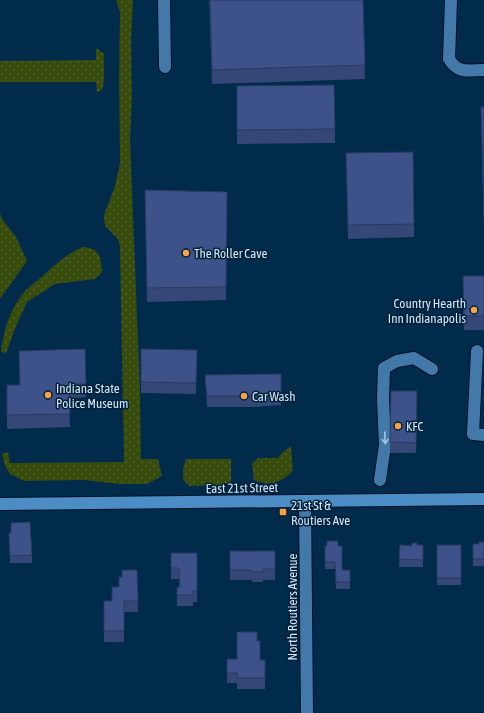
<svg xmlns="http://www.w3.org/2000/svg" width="484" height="713" font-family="'Asap Condensed',sans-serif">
<defs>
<pattern id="grass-dots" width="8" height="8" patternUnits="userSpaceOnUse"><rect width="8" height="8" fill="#374b0d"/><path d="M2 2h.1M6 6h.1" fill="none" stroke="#536531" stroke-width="1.8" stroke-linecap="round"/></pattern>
</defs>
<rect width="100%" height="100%" fill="#002b4b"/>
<g fill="url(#grass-dots)">
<path d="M116 0H133V1L131 41 132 96 130 139 140 392 141 459H158L162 476 147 484H120L84 480 24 481 10 474 5 466 2 454 8 452 10 463 124 462 120 247 118 239 106 227 104 221V215L115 186 120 163 119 76 120 12Z"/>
<path d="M96 48 104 54C103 62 106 82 102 89 101 91 99 91 97 92L96 82H0V61L96 60Z"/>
<path d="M0 213 2 219 16 237 27 261 0 299Z"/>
<path d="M83 247C100 248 101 257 102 272L95 279 55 284 27 302 16 326 6 353 1 352C3 331 11 306 26 290 31 285 37 281 43 276 55 264 67 254 83 247Z"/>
<path d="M291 446 293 471C280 483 271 487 254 480L252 464 258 458H278L282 453Z"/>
<path d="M186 459H231V482L221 485 189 486 183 479V468Z"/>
</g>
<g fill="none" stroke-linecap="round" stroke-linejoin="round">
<g stroke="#001228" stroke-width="14">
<g id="minor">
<path d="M164 0 165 67"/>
<path d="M451 0 449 59C458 74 468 70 484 70"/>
<path d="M477 351 473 434 484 435"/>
<path d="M380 480 385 445 383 399 384 368 397 361 414 358 432 369"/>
<path d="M305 501 307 713"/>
</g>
</g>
<g stroke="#001228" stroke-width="14">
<path id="major" d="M0 504 484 499"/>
</g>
<use href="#minor" stroke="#4279a8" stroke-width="12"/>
<use href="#major" stroke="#4c8dc5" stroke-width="12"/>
</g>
<g fill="#344776">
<path d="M209 0H363L365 79 212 84Z"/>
<path d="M237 86 335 129V143L237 144Z"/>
<path d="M481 107H484V231L481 120Z"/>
<path d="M346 153 414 224V237L348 239Z"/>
<path d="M227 192 226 300 147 302 145 204Z"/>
<path d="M463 276H484V330H464Z"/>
<path d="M141 349 197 350 196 394 141 393Z"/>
<path d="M19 351 86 384V397L69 398 70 427 7 429V385H20Z"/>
<path d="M281 374V405L254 407H207L205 375Z"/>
<path d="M391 391H417L416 453H390Z"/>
<path d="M9 533 32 555V563H10Z"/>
<path d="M484 542V566H473V544H479Z"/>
<path d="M400 545H423V567H399Z"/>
<rect x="437" y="545" width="24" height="40"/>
<path d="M325 546H338L342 570H350V589H336L335 569H325Z"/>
<path d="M230 551H275V580H263V582H252V580H230Z"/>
<path d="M171 553H197V602H193V606H177V587H179V579H171Z"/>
<path d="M137 570 138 612H124V642H104V601H112L119 587 122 577Z"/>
<path d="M257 641 260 660H265V689H237V683H227V659H237Z"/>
</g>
<g fill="#3c5289" stroke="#2a3960">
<path d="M210 0H363L365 65 212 70Z"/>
<path d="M334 85 335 129 237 130V86Z"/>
<path d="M481 107H484V217Z"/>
<path d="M413 152 414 224 348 225 346 153Z"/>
<path d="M145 190 227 192 226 287 147 288Z"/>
<path d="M463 276H484V316H464Z"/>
<path d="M85 349 86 384H69L70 414 7 415V385H20L19 351Z"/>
<path d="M141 349 197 350 196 383 141 382Z"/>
<path d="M281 374V395L254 396H207L205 375Z"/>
<path d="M391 391H417L416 443 390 442Z"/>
<path d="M30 522 32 555 10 556 9 533H11V523Z"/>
<path d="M327 541H338V546H342V570H350V582H336L335 562H325V546H327Z"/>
<path d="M479 542H484V559H473V544H479Z"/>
<path d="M412 543H417V545H423V560L399 559 400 545 412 546Z"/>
<rect x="437" y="545" width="24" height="33"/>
<path d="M230 551H275V569H263V572H252V570H230Z"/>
<path d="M171 553H197V591H193V595H177V587H180L179 568H171Z"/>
<path d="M122 570H137L138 601H124V631H104V601H112V587H119V577H122Z"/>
<path d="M237 632H257V641H260V660H265V678H237V673H227V659H237Z"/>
</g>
<defs><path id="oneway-shaft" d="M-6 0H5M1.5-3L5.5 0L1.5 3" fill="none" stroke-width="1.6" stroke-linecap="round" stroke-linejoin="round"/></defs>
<use stroke="#a5c6e3" href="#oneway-shaft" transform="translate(385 438) rotate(88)"/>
<g fill="#f5a345" stroke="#032138" stroke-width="1.5">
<circle cx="186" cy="253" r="4"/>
<circle cx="474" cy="310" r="4"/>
<circle cx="48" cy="395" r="4"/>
<circle cx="244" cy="396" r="4"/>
<circle cx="398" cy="426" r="4"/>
<rect x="279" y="508" width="8" height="8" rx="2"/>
</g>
<g text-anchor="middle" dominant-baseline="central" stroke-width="3" stroke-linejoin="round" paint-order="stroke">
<g font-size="13" fill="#d0e7fc" stroke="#032138" text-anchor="start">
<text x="194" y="253">The Roller Cave</text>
<text x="466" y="303" text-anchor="end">Country Hearth<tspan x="466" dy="15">Inn Indianapolis</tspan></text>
<text x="56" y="388">Indiana State<tspan x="56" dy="15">Police Museum</tspan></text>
<text x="252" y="396">Car Wash</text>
<text x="406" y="426">KFC</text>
<text x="291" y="505">21st St &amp;<tspan x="291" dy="15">Routiers Ave</tspan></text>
</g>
<g font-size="13" fill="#d0e7fc" stroke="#032138">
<text transform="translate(242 488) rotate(-1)">East 21st Street</text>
<text transform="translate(292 607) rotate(-90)">North Routiers Avenue</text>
</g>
</g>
</svg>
